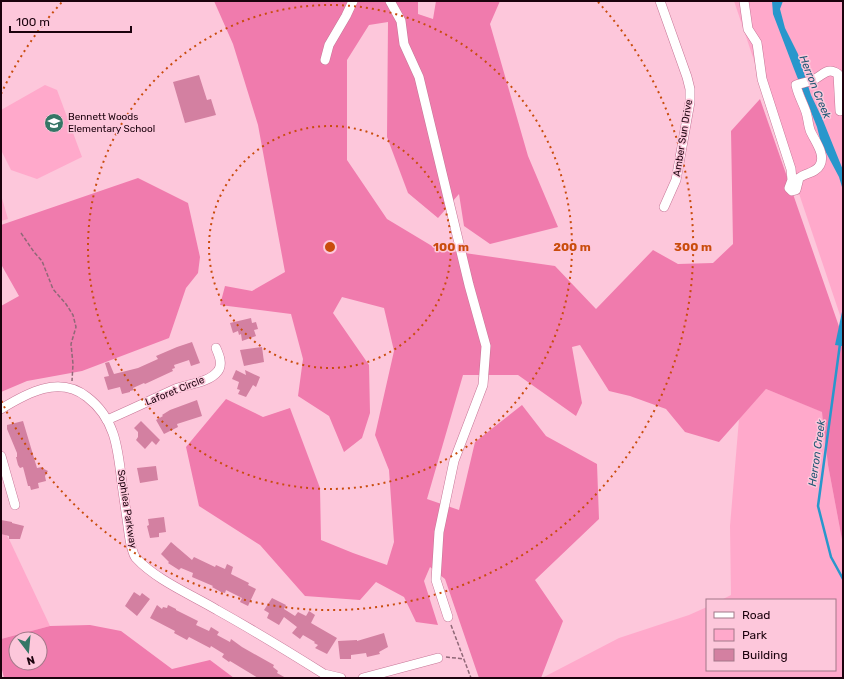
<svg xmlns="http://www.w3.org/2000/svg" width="844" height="679" font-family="Rubik,sans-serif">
<rect width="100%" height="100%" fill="#fdc7db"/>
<g fill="#ffa9cb">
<path d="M734 1H843V324Z"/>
<path d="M45 85 57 90 82 157 37 179 11 170 1 150V110Z"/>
<path d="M1 195 8 219 1 221Z"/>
<path d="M766 389 823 412 828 465 843 545V678H542L619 638 689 615 707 607V670H835V600H721L731 595 730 526 739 419Z"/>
<path d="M1 528 9 539 50 626 1 639Z"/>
</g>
<g fill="#f07bad" fill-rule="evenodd">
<path d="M214 1H418V14L433 19 436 1H500L490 24 528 156 558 227 490 244 464 226 459 194 438 218 408 193 387 137 388 22 369 25 347 60V160L387 219 437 249 555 266 596 309 653 250 678 264 713 263 733 244 731 131 760 99 843 338V545L828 465 822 412 766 389 719 442 685 432 666 409 630 396 609 391 580 345 572 347 582 403 576 416 518 375H463L427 499 459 510 475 442 522 405 546 436 597 464 599 519 535 580 563 621 541 678H479L445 579 430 567 424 581 438 625 416 622 404 597 376 582 360 600 305 596 260 545 199 506 186 447 226 399 263 417 290 408 320 488 321 540 353 553 387 565 394 542 389 470 375 435 394 351 384 308 342 297 333 313 369 365 370 413 362 438 344 452 329 416 298 396 303 359 291 314 220 305 225 286 252 291 285 272 258 125 233 44Z"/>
<path d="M138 178 188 203 200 257 198 273 186 288 169 338 82 371 27 381 1 392V306L19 296 2 266H1V225Z"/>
<path d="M90 625 121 631 172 669 210 660 234 678H4L1 666V639L50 626ZM16 639H40V663H16Z"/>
</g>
<g fill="#2897cc">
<path d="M772 1H783L780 9 785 28 798 54 811 95 822 118 843 170V213L842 187 839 177 821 143 817 127 794 69 773 14Z"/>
<path d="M843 307V342L842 346 835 345Z"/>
</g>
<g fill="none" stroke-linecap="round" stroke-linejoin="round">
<path stroke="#2897cc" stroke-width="2.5" d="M840 344 818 506 831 557 843 579"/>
</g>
<g fill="#d380a1">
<path d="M199 75 207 100 211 99 216 115 185 123 173 82Z"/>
<path d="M251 318 252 323 256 322 258 329 254 330 256 336 242 341 241 334 239 335 238 331 233 333 230 323Z"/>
<path d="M192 342 200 363 191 366 189 360 174 365 175 368 172 369 173 371 145 384 144 383 133 388 134 390 130 391V392L122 394 120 387 108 390 104 377 109 376 105 363 109 362 114 374 138 368 158 359 156 356 177 347Z"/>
<path d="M262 347 264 362 244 366 240 350Z"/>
<path d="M236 370 246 375 245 370 260 377 256 387 253 385 246 397 238 394 240 390 237 389 239 382 232 379Z"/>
<path d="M197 400 202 416 177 424 178 427 164 434 156 420 163 416 162 415 170 410Z"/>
<path d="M23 421 37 468 42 467V468L48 471 45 476 46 481 38 483 39 488 31 490 30 486H28L23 467 20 468 18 465 16 457H17V453L7 429V425Z"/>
<path d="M141 421 160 440 156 445 152 441 145 449 136 440 138 437V432L134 428Z"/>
<path d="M156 466 158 480 140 483 137 468Z"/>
<path d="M164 517 166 532 159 533V537L150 538 147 526 149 525 148 519Z"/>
<path d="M1 520 12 522V523L24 526 20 539H9V536L1 534Z"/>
<path d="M171 542 192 560 194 557 215 567 216 565 225 569 227 564 233 567 231 574 249 583 248 585 256 589 248 606 240 602 242 598 226 590 225 593 221 592 212 587 213 586 192 577 193 573 181 568 179 570 168 563 169 562 161 554Z"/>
<path d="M134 592 140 596 142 593 150 599 137 616 125 606Z"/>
<path d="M272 598 286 605 284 609 295 616 298 612 306 616 309 611 315 615 311 623 337 638 327 654 315 648 318 645 314 643 315 642 303 635 300 639 292 633 297 627 284 617 279 625 267 618 269 613 264 610Z"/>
<path d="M157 605 162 609 163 607 167 608 168 605 176 609V610L198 621 196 625 209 631 211 627 219 632 217 635 230 642 231 639 242 647 274 665 273 667 278 671 277 673 286 678H258L230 661 229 662 222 657 224 654 211 646 210 648 189 637 187 640 174 633 175 631 150 618Z"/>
<path d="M384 633 388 647 379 652 380 654 367 657 366 653 351 655V659H340L338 641 357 640V641Z"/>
</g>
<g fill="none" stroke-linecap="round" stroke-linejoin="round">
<g stroke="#c67596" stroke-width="10">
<g id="minor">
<path d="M390 1 401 21 404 44 419 77 469 285 486 346 483 385 454 461 439 532 436 580 448 617"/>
<path d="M660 1 687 77 690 89V102L676 180 664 207"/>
<path d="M744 1 748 29 757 43 762 79 791 169 792 180 789 188 792 191 796 190 799 178C805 173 816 173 820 165 826 154 814 140 810 130 808 124 808 118 806 112 803 103 798 95 796 85 802 83 809 82 815 79 824 74 828 67 838 74L840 111"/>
<path d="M325 60 329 45 346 16 353 1"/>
<path d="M1 409C27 393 59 375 87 397 116 419 118 450 122 484 124 498 126 512 128 526 129 534 131 552 136 558 156 580 192 595 217 610 253 630 289 652 324 674L341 678"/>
<path d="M107 420C130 410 153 399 175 389 188 384 209 383 218 371 223 364 219 355 216 348"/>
<path d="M1 456 15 505"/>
<path d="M363 678 438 658"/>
</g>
</g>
<g stroke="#906877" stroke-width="1.5" stroke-dasharray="4 2" stroke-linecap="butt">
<path d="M21 233 34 252 42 261 53 289 66 304 73 315 76 327 71 344 73 364 72 381"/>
<path d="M451 625 471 678"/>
<path d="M446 657 464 659"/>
</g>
<use href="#minor" stroke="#fff" stroke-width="9"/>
</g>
<g fill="none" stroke="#c94c0c" stroke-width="2" stroke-dasharray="2 4">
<circle cx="330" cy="247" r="121"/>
<circle cx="330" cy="247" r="242"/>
<path d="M1 94A363 363 0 0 1 62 2M598 2A363 363 0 1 1 1 400"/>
</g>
<defs>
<g id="school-disc" transform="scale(1)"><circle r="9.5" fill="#357666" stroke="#fdc7db"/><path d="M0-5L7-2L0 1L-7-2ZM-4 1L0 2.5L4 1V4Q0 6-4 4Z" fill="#fff"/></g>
</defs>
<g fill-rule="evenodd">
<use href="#school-disc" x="54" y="123"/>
</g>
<g text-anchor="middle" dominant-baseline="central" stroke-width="3" stroke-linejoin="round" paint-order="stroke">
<g font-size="10" fill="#1b020d" stroke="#fdc7db" text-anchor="start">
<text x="68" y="117">Bennett Woods<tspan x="68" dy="12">Elementary School</tspan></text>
</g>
<g font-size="10" fill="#1b020d" stroke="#fdc7db">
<text transform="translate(683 138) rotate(-81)">Amber Sun Drive</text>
<text transform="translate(175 391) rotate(-22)">Laforet Circle</text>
<text transform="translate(127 509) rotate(81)">Sophiea Parkway</text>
</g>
<g font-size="11" font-style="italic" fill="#215874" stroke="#fdc7db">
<text transform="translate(815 87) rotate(68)">Herron Creek</text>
<text transform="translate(817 453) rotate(-82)">Herron Creek</text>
</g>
</g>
<circle cx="330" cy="247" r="6" fill="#c94c0c" stroke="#fdc7db" stroke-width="2"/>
<g font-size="12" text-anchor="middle" font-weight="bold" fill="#c94c0c" stroke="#fdc7db" stroke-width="3" stroke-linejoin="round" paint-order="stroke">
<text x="451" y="251">100 m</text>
<text x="572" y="251">200 m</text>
<text x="693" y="251">300 m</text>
</g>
<rect width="844" height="679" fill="none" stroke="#1b020d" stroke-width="4"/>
<rect x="706" y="599" width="130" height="72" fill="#fdc7db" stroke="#a37889"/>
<rect x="714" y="612" width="20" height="6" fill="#ffffff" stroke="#a37889"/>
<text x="742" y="619" font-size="12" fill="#1b020d">Road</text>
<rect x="714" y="629" width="20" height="12" fill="#ffa9cb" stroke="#a37889"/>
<text x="742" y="639" font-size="12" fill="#1b020d">Park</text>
<rect x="714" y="649" width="20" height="12" fill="#d380a1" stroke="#a37889"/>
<text x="742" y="659" font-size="12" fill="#1b020d">Building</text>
<g transform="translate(28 651) rotate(164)"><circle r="19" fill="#fdc7db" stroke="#a37889"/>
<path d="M0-3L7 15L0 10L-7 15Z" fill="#357666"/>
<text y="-6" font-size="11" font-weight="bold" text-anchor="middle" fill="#1b020d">N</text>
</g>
<path d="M10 26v6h121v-6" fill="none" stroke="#1b020d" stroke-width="2"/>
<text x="16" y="26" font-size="12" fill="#1b020d" stroke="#fdc7db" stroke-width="3" paint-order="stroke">100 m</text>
</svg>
